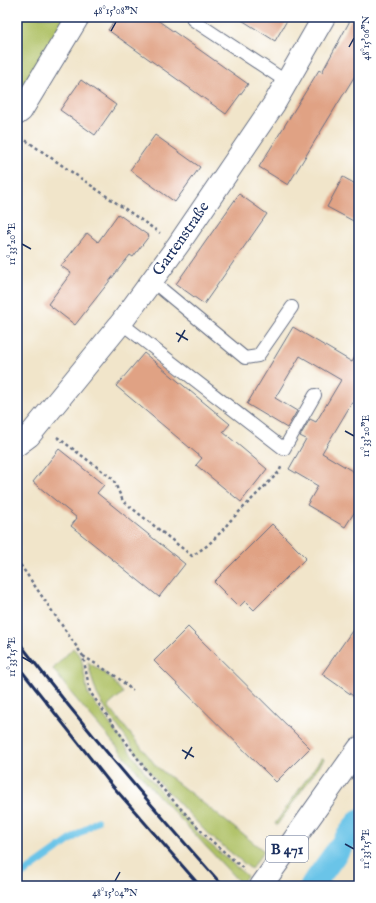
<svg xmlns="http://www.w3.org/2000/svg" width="376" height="903" font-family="'IM FELL English',serif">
<rect width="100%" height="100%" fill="#fff"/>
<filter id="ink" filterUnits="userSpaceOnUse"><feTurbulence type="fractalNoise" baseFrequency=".025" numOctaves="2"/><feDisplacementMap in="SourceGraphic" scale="8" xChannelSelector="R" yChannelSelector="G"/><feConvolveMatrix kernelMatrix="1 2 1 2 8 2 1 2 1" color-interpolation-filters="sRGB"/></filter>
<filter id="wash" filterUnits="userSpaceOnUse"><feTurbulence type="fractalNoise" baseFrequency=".012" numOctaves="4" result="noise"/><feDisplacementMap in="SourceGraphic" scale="16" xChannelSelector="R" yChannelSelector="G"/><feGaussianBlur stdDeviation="0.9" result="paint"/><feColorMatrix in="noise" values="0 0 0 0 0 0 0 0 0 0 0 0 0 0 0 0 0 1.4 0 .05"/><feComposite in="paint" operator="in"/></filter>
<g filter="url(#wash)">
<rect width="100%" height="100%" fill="#f1e5ca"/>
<g fill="#afc165" stroke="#657862">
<path d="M17 17H65L49 48 17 99Z"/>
<path d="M73 648 81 657 88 694 147 775 175 808 205 840 247 876 241 884 155 792 71 693 53 669Z"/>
<path d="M88 662 110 677 123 693 108 706 157 767 264 851 251 869 208 834 152 775 106 710 97 694 92 679Z"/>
<path d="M322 757 324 759 277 825 275 824Z"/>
</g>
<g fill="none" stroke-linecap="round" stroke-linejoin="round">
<path stroke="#6ac4e8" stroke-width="7" d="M17 878 97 821"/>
<path stroke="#6ac4e8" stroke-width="24" d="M312 886 359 821"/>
</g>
<g id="blocks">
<g fill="#e0a284">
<path d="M118 17H153L248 84 226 114 108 30Z"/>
<path d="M237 17H289L275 41Z"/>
<path d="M352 17H359V69L288 185 259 167 319 70 322 72Z"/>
<path d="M81 80 116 105 95 135 60 110Z"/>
<path d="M155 135 200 167 175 202 130 170Z"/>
<path d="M343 177 359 186V224L327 207Z"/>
<path d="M239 194 267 214 204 304 176 284Z"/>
<path d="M118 214 149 236 133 257 130 255 75 325 48 304 71 273 61 266 87 233 98 242Z"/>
<path d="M293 327 352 362 359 351V391L322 453 359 475V505L345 527 307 505 318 486 289 469 306 439 300 436 310 419 316 422 341 380 300 356 275 398 297 411 287 428 247 404Z"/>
<path d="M144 353 230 424 223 432 267 469 241 502 196 465 202 458 116 386Z"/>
<path d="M59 449 104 485 97 493 185 564 159 597 71 526 77 518 33 482Z"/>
<path d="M272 524 306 558 254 610 245 601 239 607 214 582Z"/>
<path d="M359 621V700L322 674Z"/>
<path d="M188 627 310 748 276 782 154 661Z"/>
</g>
</g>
</g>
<g filter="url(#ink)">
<use href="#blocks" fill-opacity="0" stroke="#666f84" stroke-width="1"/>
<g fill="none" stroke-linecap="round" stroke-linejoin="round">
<g stroke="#666f84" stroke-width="14">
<g id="lane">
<path d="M193 20 287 82"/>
<path d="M152 281 245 358 258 356 292 307"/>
<path d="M121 323 284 449 315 395"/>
</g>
</g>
<g stroke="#666f84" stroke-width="24">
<g id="street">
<path d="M17 114 21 111 78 17"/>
<path id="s1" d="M17 445 29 436 121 323 178 245 274 104 324 17"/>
</g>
</g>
<g stroke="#666f84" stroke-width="24">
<path id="primary" d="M261 886 359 748"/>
</g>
<g stroke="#666f84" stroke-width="2.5" stroke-dasharray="3 3" stroke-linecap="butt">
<path d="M21 137 160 233"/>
<path d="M57 437 113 479 123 501 192 556 208 545 221 532 230 521 279 472 282 465"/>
<path d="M17 560 83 656 90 692 149 774 206 836 245 870"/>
<path d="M83 656 117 677 133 691"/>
</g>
<use href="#lane" stroke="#fff" stroke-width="12"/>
<use href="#street" stroke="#fff" stroke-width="22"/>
<use href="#primary" stroke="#fff" stroke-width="22"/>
<g stroke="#1b2f5e" stroke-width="3">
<path d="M17 640C82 725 151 806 223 886"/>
<path d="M17 665 110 783 200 886"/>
</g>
</g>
</g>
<path fill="none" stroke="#1b2f5e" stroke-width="1.5" d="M111 31 116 22M349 47 354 38M22 244 31 249M176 333 188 340M178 342 185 330M345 431 354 436M22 657 31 662M182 750 194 757M185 759 192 747M345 844 354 849M115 881 120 872"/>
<g text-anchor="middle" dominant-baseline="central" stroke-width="4" stroke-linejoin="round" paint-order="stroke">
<rect fill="#fff" stroke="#5f6d8e" stroke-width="1" x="266" y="836" width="42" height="26" rx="3"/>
<g font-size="15" font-weight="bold" fill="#1b2f5e">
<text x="287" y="849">B 471</text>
</g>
<g font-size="16" fill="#1b2f5e" stroke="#fff">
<text stroke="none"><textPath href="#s1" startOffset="264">Gartenstraße</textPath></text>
</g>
</g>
<rect width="376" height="903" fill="none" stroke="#fff" stroke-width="44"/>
<rect x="22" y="22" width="332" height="859" fill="none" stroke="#1b2f5e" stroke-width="1.5"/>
<g font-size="10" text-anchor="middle" fill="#1b2f5e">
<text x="116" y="14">48°15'08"N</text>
<text transform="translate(365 38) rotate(-90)" y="4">48°15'06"N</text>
<text transform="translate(11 244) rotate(-90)" y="4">11°33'20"E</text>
<text transform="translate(365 436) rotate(-90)" y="4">11°33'20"E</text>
<text transform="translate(11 657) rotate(-90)" y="4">11°33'15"E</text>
<text transform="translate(365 849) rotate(-90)" y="4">11°33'15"E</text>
<text x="115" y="896">48°15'04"N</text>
</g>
</svg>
